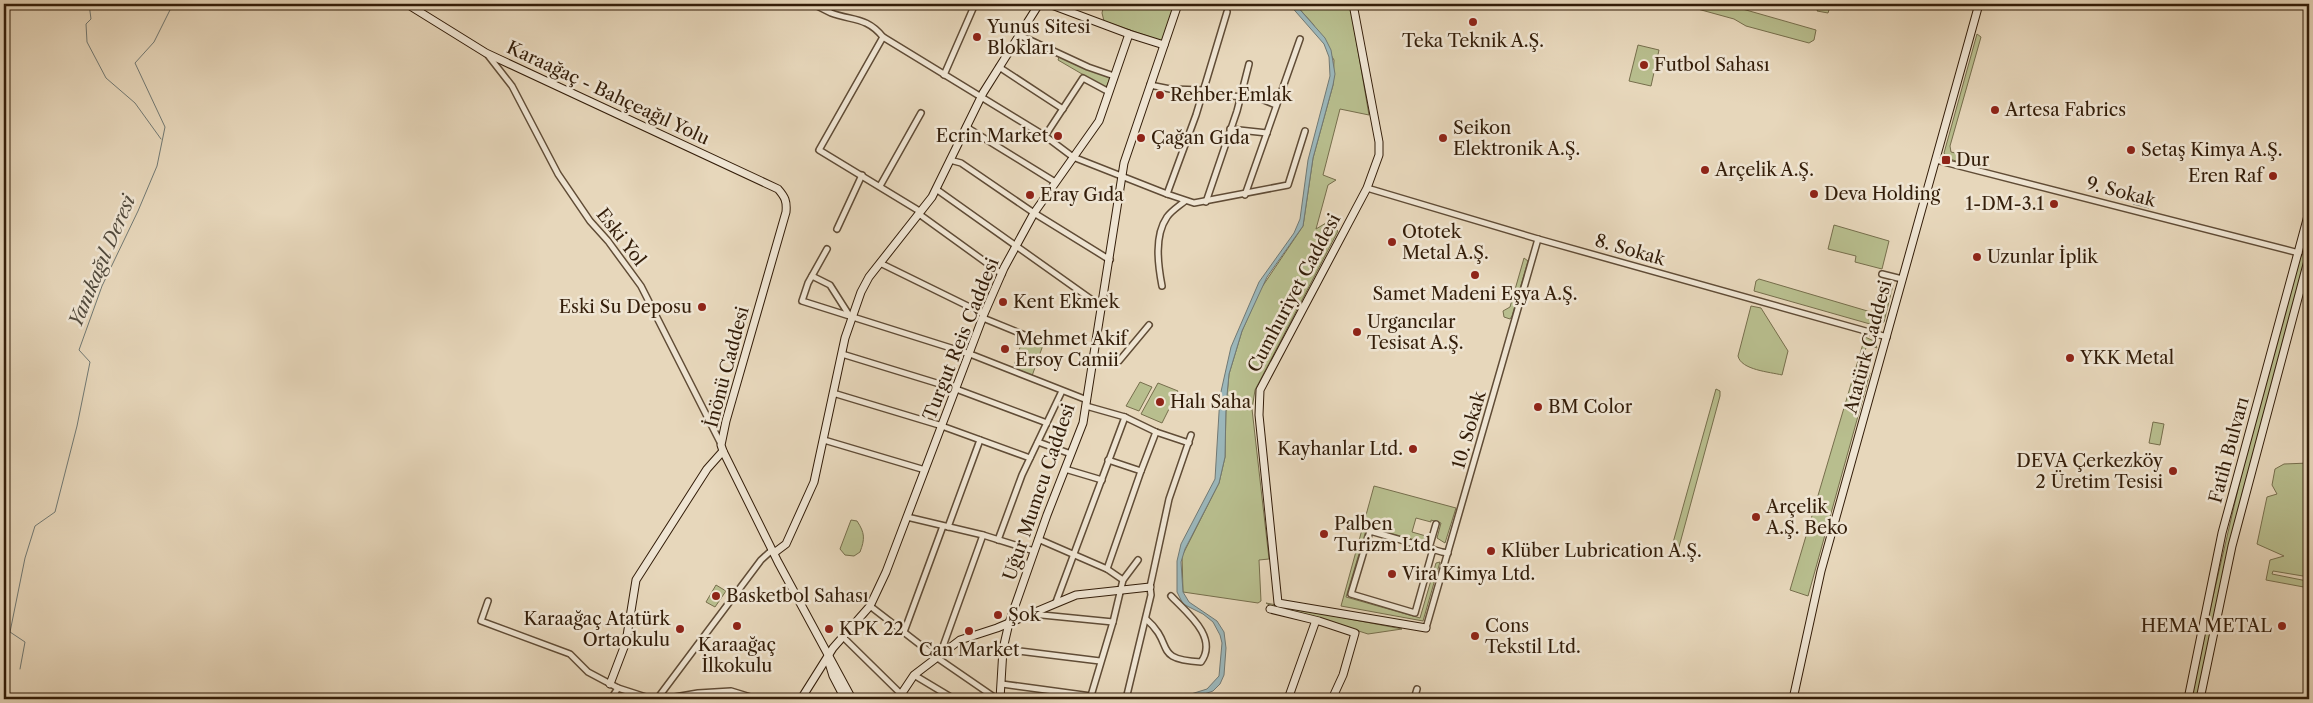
<svg xmlns="http://www.w3.org/2000/svg" width="2313" height="703" font-family="'Libre Caslon Text',serif">
<rect width="100%" height="100%" fill="#e7d7bb"/>
<filter id="stains"><feTurbulence type="fractalNoise" baseFrequency=".004" numOctaves="4"/><feColorMatrix values="0 0 0 0 .2 0 0 0 0 .09 0 0 0 0 .02 0 0 0 .5 -.17"/></filter>
<radialGradient id="worn" r=".72"><stop offset=".6" stop-color="#630" stop-opacity="0"/><stop offset="1" stop-color="#630" stop-opacity=".3"/></radialGradient>
<g fill="#b8be8e" stroke="#766e4c">
<path d="M1104 4H1175L1162 41 1104 21 1102 13Z"/>
<path d="M1295 4H1350L1369 115 1340 109 1323 175 1336 180 1328 185 1316 229 1326 223 1338 231 1255 390 1252 409 1269 559 1259 560 1261 601 1258 603 1183 592 1182 556 1219 483 1225 457 1226 406 1229 374 1242 331 1260 290 1303 226 1313 158 1333 85 1334 60 1313 24Z"/>
<path d="M1696 4H1725L1816 30 1814 40 1809 43 1746 26 1734 19 1694 8Z"/>
<path d="M1820 4H1831L1828 13 1817 11Z"/>
<path d="M1977 34 1981 37 1950 146 1951 152 1959 154 1956 161 1947 158 1944 153Z"/>
<path d="M1638 45 1659 50 1651 86 1629 81Z"/>
<path d="M1059 57 1110 78 1106 88 1058 60Z"/>
<path d="M2309 221V248L2272 388 2198 699H2191L2212 601 2250 438Z"/>
<path d="M1834 225 1889 241 1882 269 1855 262 1856 256 1828 249Z"/>
<path d="M1524 258 1528 261 1512 316 1510 319 1504 317 1503 311 1510 307Z"/>
<path d="M1759 279 1881 315 1890 285H1893L1884 322 1877 326 1754 291 1756 281Z"/>
<path d="M1751 306 1761 308 1788 351 1782 375C1770 372 1741 370 1738 356Z"/>
<path d="M1865 337 1874 341 1877 348 1867 344 1861 366 1865 371 1870 373 1808 596 1790 590Z"/>
<path d="M1023 338 1043 345 1032 376 1013 369Z"/>
<path d="M1140 382 1152 387 1139 411 1126 406Z"/>
<path d="M1158 383 1178 391 1162 423 1141 414Z"/>
<path d="M1716 389 1720 391V396L1676 558 1669 557Z"/>
<path d="M2153 422 2164 424 2160 445 2149 443Z"/>
<path d="M2309 463V577L2273 571 2272 574 2307 581 2309 588 2266 580 2270 560 2284 556 2257 544 2267 497 2277 494 2272 485 2275 469 2284 464Z"/>
<path d="M1374 486 1456 508 1445 543 1437 538 1441 523 1431 520V522L1416 518 1412 532 1426 536 1423 542 1367 527 1346 597 1420 618 1436 563 1440 562 1423 621 1341 606Z"/>
<path d="M851 520 857 521C865 533 865 539 860 552L854 556 845 555 840 549Z"/>
<path d="M716 585 726 591 715 607 706 602Z"/>
<path d="M1266 603 1402 629 1368 634 1321 619 1274 608Z"/>
</g>
<g fill="#9bb7bb" stroke="#717974">
<path d="M1289 4H1295L1325 38 1331 50 1335 74 1333 85 1313 158 1303 226 1267 277 1242 331 1229 374 1226 406 1225 457 1219 483 1185 549 1181 562 1183 592 1189 602 1217 621 1224 632 1226 648 1224 675 1220 684 1213 691 1190 699H1175L1207 689 1219 676 1222 643 1220 635 1213 622 1203 614 1183 604 1177 592V561L1181 544 1215 479 1220 396 1231 347 1259 282 1294 233 1300 219 1308 160 1330 76 1329 57 1324 44Z"/>
<path d="M2141 192 2152 197 2149 208 2133 204 2134 196 2139 197Z"/>
</g>
<g fill="none" stroke-linecap="round" stroke-linejoin="round">
<g stroke="#717974" stroke-width="1">
<path d="M89 4 91 19 86 24 87 42 106 78 135 103 161 139"/>
<path d="M20 669 25 642 10 632 25 558 35 526 55 512 77 426 90 362 79 350 102 286 138 211 157 166 165 127 135 63 154 42 173 4"/>
</g>
<g stroke="#604c36" stroke-width="8">
<g id="street">
<path d="M813 4C819 7 825 10 831 13 853 21 867 17 883 37L1045 136 1073 157 1167 194 1194 203 1288 185 1305 131"/>
<path d="M1019 35 1088 67 1114 76"/>
<path d="M883 37 819 150 921 212"/>
<path d="M487 54 512 86 558 174 590 221 608 241 641 286 721 444"/>
<path d="M999 67 1063 109"/>
<path d="M944 75 975 4"/>
<path d="M1150 85 1170 89 1204 90"/>
<path d="M1203 94 1259 98 1276 105"/>
<path d="M966 127 1055 182"/>
<path d="M1230 129 1267 133"/>
<path d="M1045 136 1083 78 1109 92"/>
<path d="M950 160 961 163 1034 213 1110 260"/>
<path d="M1936 160 2299 253"/>
<path d="M880 186 921 113"/>
<path d="M1367 188 1538 239 1887 337"/>
<path d="M936 189 1102 307"/>
<path d="M1167 194 1196 115 1227 12"/>
<path d="M1245 195 1300 39"/>
<path d="M1206 202 1237 111 1249 64"/>
<path d="M919 214 1002 274"/>
<path d="M837 229 862 175"/>
<path d="M827 249 808 283 802 301 970 354 1087 400"/>
<path d="M880 263 984 314"/>
<path d="M1882 274 1902 279"/>
<path d="M812 276 830 285 851 318"/>
<path d="M1162 286C1158 265 1154 236 1167 217 1171 211 1179 206 1185 201"/>
<path d="M983 318 1027 336"/>
<path d="M842 354 956 389 1047 423"/>
<path d="M1093 363 1112 364 1119 361 1149 325"/>
<path d="M833 393 939 425 1030 458"/>
<path d="M1086 406 1125 417 1156 432 1189 443"/>
<path d="M824 440 925 470"/>
<path d="M1038 442 1071 454"/>
<path d="M1108 460 1141 471 1156 432"/>
<path d="M1065 469 1102 480"/>
<path d="M907 517 983 535 1034 551"/>
<path d="M948 527 980 440"/>
<path d="M1038 539 1107 569 1123 580"/>
<path d="M998 540 1022 475 1062 391"/>
<path d="M1429 548 1436 524"/>
<path d="M1433 549 1415 613 1351 594 1370 531 1442 552 1448 553"/>
<path d="M1107 569 1141 471"/>
<path d="M488 601 481 621 570 654 588 672 618 688 652 699"/>
<path d="M1056 602 1125 417"/>
<path d="M870 606 936 657 997 699"/>
<path d="M1032 614 1113 622"/>
<path d="M1146 619C1176 645 1151 659 1201 662 1219 637 1186 612 1171 596"/>
<path d="M1426 628 1538 239"/>
<path d="M904 632 943 526"/>
<path d="M843 637 901 694 902 699"/>
<path d="M1003 649 1100 661"/>
<path d="M941 652 983 535"/>
<path d="M914 675 954 699"/>
<path d="M1002 684 1091 696"/>
<path d="M611 699 618 688"/>
<path d="M657 699 761 560 772 550"/>
<path d="M663 699 698 693 731 691 757 699"/>
<path d="M1090 699 1113 622 1123 580 1138 560"/>
<path d="M1126 699 1151 595 1150 587 1169 499 1191 435"/>
<path d="M1414 699 1417 689"/>
</g>
</g>
<g stroke="#331d09" stroke-width="9">
<g id="secondary">
<path d="M407 4 486 53 778 189C785 197 787 201 786 212L726 421 721 445 723 451 778 562 852 699"/>
<path d="M1049 4 1129 34 1164 45"/>
<path d="M1353 4 1379 142V155L1367 188 1260 390 1259 415 1277 593 1278 603 1426 628"/>
<path d="M774 553 786 544 814 482 845 338 861 292 869 277 932 197 983 93 1039 4"/>
<path d="M1270 609 1319 621 1355 633 1343 675 1332 699"/>
<path d="M829 663 833 676 845 699"/>
<path d="M610 684 626 642 636 580 707 469 723 451"/>
<path d="M801 699 833 648 870 606 886 572 984 314 1004 268 1034 213 1099 121 1129 34"/>
<path d="M898 699 914 675 960 640 997 628 1076 595 1150 587"/>
<path d="M1000 699 1003 649 1009 623 1047 515 1083 423 1124 163 1178 4"/>
<path d="M1288 699 1315 623"/>
<path d="M1793 699 1821 571 1979 4"/>
<path d="M2188 699 2222 533 2309 212"/>
<path d="M2200 699 2232 546 2309 257"/>
</g>
</g>
<use href="#street" stroke="#efe5d3" stroke-width="5"/>
<use href="#secondary" stroke="#efe5d3" stroke-width="7"/>
</g>
<g fill="#8f2418" stroke="#efe5d3" stroke-width="2">
<circle cx="1473" cy="22" r="5"/>
<circle cx="977" cy="37" r="5"/>
<circle cx="1644" cy="65" r="5"/>
<circle cx="1160" cy="95" r="5"/>
<circle cx="1995" cy="110" r="5"/>
<circle cx="1058" cy="136" r="5"/>
<circle cx="1141" cy="138" r="5"/>
<circle cx="1443" cy="138" r="5"/>
<circle cx="2131" cy="150" r="5"/>
<rect x="1941" y="155" width="10" height="10" rx="2.5"/>
<circle cx="1705" cy="170" r="5"/>
<circle cx="2273" cy="176" r="5"/>
<circle cx="1814" cy="194" r="5"/>
<circle cx="1030" cy="195" r="5"/>
<circle cx="2054" cy="204" r="5"/>
<circle cx="1392" cy="242" r="5"/>
<circle cx="1977" cy="257" r="5"/>
<circle cx="1475" cy="275" r="5"/>
<circle cx="1003" cy="302" r="5"/>
<circle cx="702" cy="307" r="5"/>
<circle cx="1357" cy="332" r="5"/>
<circle cx="1005" cy="349" r="5"/>
<circle cx="2070" cy="358" r="5"/>
<circle cx="1160" cy="402" r="5"/>
<circle cx="1538" cy="407" r="5"/>
<circle cx="1413" cy="449" r="5"/>
<circle cx="2173" cy="471" r="5"/>
<circle cx="1756" cy="517" r="5"/>
<circle cx="1324" cy="534" r="5"/>
<circle cx="1491" cy="551" r="5"/>
<circle cx="1392" cy="574" r="5"/>
<circle cx="716" cy="596" r="5"/>
<circle cx="998" cy="615" r="5"/>
<circle cx="737" cy="626" r="5"/>
<circle cx="2282" cy="626" r="5"/>
<circle cx="680" cy="629" r="5"/>
<circle cx="829" cy="629" r="5"/>
<circle cx="969" cy="631" r="5"/>
<circle cx="1475" cy="636" r="5"/>
</g>
<g text-anchor="middle" dominant-baseline="central" stroke-width="5" stroke-linejoin="round" paint-order="stroke">
<g font-size="18" fill="#331d09" stroke="#efe5d3" text-anchor="start">
<text x="987" y="27">Yunus Sitesi<tspan x="987" dy="21">Blokları</tspan></text>
<text x="1473" y="41" text-anchor="middle">Teka Teknik A.Ş.</text>
<text x="1654" y="65">Futbol Sahası</text>
<text x="1170" y="95">Rehber Emlak</text>
<text x="2005" y="110">Artesa Fabrics</text>
<text x="1453" y="128">Seikon<tspan x="1453" dy="21">Elektronik A.Ş.</tspan></text>
<text x="1048" y="136" text-anchor="end">Ecrin Market</text>
<text x="1151" y="138">Çağan Gıda</text>
<text x="2141" y="150">Setaş Kimya A.Ş.</text>
<text x="1956" y="160">Dur</text>
<text x="1715" y="170">Arçelik A.Ş.</text>
<text x="2263" y="176" text-anchor="end">Eren Raf</text>
<text x="1824" y="194">Deva Holding</text>
<text x="1040" y="195">Eray Gıda</text>
<text x="2044" y="204" text-anchor="end">1-DM-3.1</text>
<text x="1402" y="232">Ototek<tspan x="1402" dy="21">Metal A.Ş.</tspan></text>
<text x="1987" y="257">Uzunlar İplik</text>
<text x="1475" y="294" text-anchor="middle">Samet Madeni Eşya A.Ş.</text>
<text x="1013" y="302">Kent Ekmek</text>
<text x="692" y="307" text-anchor="end">Eski Su Deposu</text>
<text x="1367" y="322">Urgancılar<tspan x="1367" dy="21">Tesisat A.Ş.</tspan></text>
<text x="1015" y="339">Mehmet Akif<tspan x="1015" dy="21">Ersoy Camii</tspan></text>
<text x="2080" y="358">YKK Metal</text>
<text x="1170" y="402">Halı Saha</text>
<text x="1548" y="407">BM Color</text>
<text x="1403" y="449" text-anchor="end">Kayhanlar Ltd.</text>
<text x="2163" y="461" text-anchor="end">DEVA Çerkezköy<tspan x="2163" dy="21">2 Üretim Tesisi</tspan></text>
<text x="1766" y="507">Arçelik<tspan x="1766" dy="21">A.Ş. Beko</tspan></text>
<text x="1334" y="524">Palben<tspan x="1334" dy="21">Turizm Ltd.</tspan></text>
<text x="1501" y="551">Klüber Lubrication A.Ş.</text>
<text x="1402" y="574">Vira Kimya Ltd.</text>
<text x="726" y="596">Basketbol Sahası</text>
<text x="1008" y="615">Şok</text>
<text x="670" y="619" text-anchor="end">Karaağaç Atatürk<tspan x="670" dy="21">Ortaokulu</tspan></text>
<text x="1485" y="626">Cons<tspan x="1485" dy="21">Tekstil Ltd.</tspan></text>
<text x="2272" y="626" text-anchor="end">HEMA METAL</text>
<text x="839" y="629">KPK 22</text>
<text x="737" y="645" text-anchor="middle">Karaağaç<tspan x="737" dy="21">İlkokulu</tspan></text>
<text x="969" y="650" text-anchor="middle">Can Market</text>
</g>
<g font-size="18" fill="#331d09" stroke="#efe5d3">
<text transform="translate(608 93) rotate(25)">Karaağaç - Bahçeağıl Yolu</text>
<text transform="translate(2121 192) rotate(15)">9. Sokak</text>
<text transform="translate(621 237) rotate(52)">Eski Yol</text>
<text transform="translate(1630 250) rotate(16)">8. Sokak</text>
<text transform="translate(1294 293) rotate(-62)">Cumhuriyet Caddesi</text>
<text transform="translate(961 339) rotate(-68)">Turgut Reis Caddesi</text>
<text transform="translate(1868 347) rotate(-75)">Atatürk Caddesi</text>
<text transform="translate(727 367) rotate(-75)">İnönü Caddesi</text>
<text transform="translate(1469 430) rotate(-74)">10. Sokak</text>
<text transform="translate(2229 450) rotate(-75)">Fatih Bulvarı</text>
<text transform="translate(1039 492) rotate(-71)">Uğur Mumcu Caddesi</text>
</g>
<g font-size="19" font-style="italic" fill="#524b3e" stroke="#efe5d3">
<text transform="translate(102 261) rotate(-67)">Yanıkağıl Deresi</text>
</g>
</g>
<rect width="2313" height="703" fill="none" stroke="#e7d7bb" stroke-width="20"/>
<rect x="5" y="5" width="2303" height="693" fill="none" stroke="#331d09" stroke-width="2.5"/>
<rect x="10" y="10" width="2293" height="683" fill="none" stroke="#331d09"/>
<rect width="100%" height="100%" filter="url(#stains)"/>
<rect width="100%" height="100%" fill="url(#worn)"/>
</svg>
